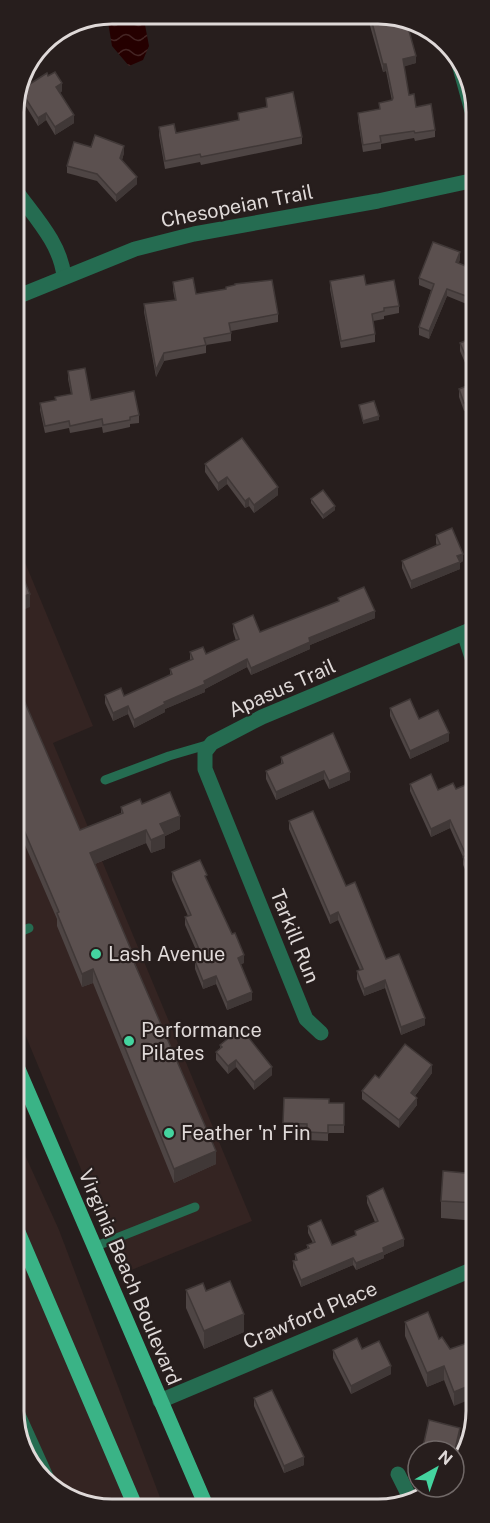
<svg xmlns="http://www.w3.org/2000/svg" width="490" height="1523" font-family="'Public Sans',sans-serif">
<defs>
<pattern id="water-waves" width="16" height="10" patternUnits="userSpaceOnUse" patternTransform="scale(1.5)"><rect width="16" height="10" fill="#250000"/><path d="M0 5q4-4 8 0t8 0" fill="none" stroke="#442524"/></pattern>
</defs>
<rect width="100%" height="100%" fill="#271e1d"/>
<g fill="#342422">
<path d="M14 536 93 726 53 743 252 1221 124 1273 15 1010Z"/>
<path d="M15 1133 59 1230 164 1508H93L42 1480 15 1430Z"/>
</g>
<path fill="url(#water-waves)" d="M112 14H143L149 46 143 60 129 66 112 46 107 16Z"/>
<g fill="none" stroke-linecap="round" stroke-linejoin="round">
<g stroke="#256c51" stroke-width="9">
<path d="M105 780 169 756 210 744"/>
<path d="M15 934 29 928"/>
<path d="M94 1247 195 1207"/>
<path d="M15 1412 21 1414 54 1487"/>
</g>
<g stroke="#256c51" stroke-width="15">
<path d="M459 64 475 122"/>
<path d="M14 188C33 215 61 243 64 277"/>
<path d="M14 298 135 249 194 234 378 201 475 180"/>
<path d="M464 633 475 667"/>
<path d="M321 1033 306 1019 205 769V752L212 743 262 717 475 628"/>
<path d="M160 1401 476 1268"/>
<path d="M398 1474 411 1500"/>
</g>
<g stroke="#3ab386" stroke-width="15">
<path d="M15 1062 207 1508"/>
<path d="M15 1225 136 1508"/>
</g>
</g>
<g fill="#4e4544">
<path d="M367 15H397L416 63 404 66 409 95 416 107 435 130V137L415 141 414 138 381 144V149L363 152 358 120V113L379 109V103L392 101 386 71 383 72Z"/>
<path d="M22 89 62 91 60 93 74 123 55 135 46 120 38 126 21 98V92Z"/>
<path d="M266 98 302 137V144L201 165 200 162 165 169 159 135V127L176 133 238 120V113L266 107Z"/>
<path d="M124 153 122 160 137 184 116 202 97 181 67 173V166Z"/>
<path d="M460 260 458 263 475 270V304L474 307 447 296 429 339 419 335V327L431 290 419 285V278Z"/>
<path d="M330 281 366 285 399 306V313L384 316V319L373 321 375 334V342L341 348 330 289Z"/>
<path d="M173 282 196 294 278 314V322L231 331V341L206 345V353L164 361 156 377 144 312V304L175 300 173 290Z"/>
<path d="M475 337V406L464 411 459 397V389L469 385 467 381V373L469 372 460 351V343Z"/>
<path d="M68 371 91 400 139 415V423L130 424V427L103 433 102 427 70 433 69 428 45 433 40 410V403L55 400 71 394 68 379Z"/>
<path d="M205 464 278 495 254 513 249 506 245 508 227 484 218 491 205 472Z"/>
<path d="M311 499 335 510 323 519 311 503Z"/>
<path d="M436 535 463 561 460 563V569L411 589 402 568V561L437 546 436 543Z"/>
<path d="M338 598 375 618 310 645V649L251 675 247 667 205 689V692L165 709V712L134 728 128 714 113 721 105 703V695L124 696 170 675V669L190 660V652L206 654 236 641 233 631V624L260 632 338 602Z"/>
<path d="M14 677 80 830 121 813V807L142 804 180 829 165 836V848L151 853 146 843 95 864 216 1164 174 1183 93 983 82 987 57 926V919L15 822Z"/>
<path d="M390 708 419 719 449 741 410 759 390 716Z"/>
<path d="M281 757 350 780 329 789 324 779 276 800 266 779V771L281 765Z"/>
<path d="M410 784 438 790 456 789 476 795V884L475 882 472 884 463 865V857L450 828 431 837 410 791Z"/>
<path d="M289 821 346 886 386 959 425 1025 401 1035 385 988 364 996 357 979V971L360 970 338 920 330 924 289 829Z"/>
<path d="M172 872 207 881 244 963 241 964 252 1000 227 1010 216 984 203 989 195 969V961L200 959 185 925V917L188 916 172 880Z"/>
<path d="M220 1045 272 1075 254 1090 236 1067 228 1074 216 1060V1052L220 1049Z"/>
<path d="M432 1073 415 1096 417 1105 399 1128 362 1099V1091L379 1078Z"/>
<path d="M284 1098 329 1103H344V1133H328V1141L307 1140V1132L283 1131Z"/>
<path d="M476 1174V1221L441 1218V1201Z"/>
<path d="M367 1196 404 1246 384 1255V1258L356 1270 353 1265 301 1287 293 1268V1261L295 1260V1254L307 1249V1245L313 1243 308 1233V1226L332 1245 355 1235V1231L375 1222 367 1203Z"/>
<path d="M186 1290 206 1291 244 1332 204 1349 186 1308Z"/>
<path d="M405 1322 439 1339 450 1349 476 1340V1374L473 1375 454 1406 444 1380 427 1387 405 1336Z"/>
<path d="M362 1349 391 1374 351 1394 333 1358V1350Z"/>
<path d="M254 1398 304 1465 284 1473 254 1406Z"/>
<path d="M476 1417 466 1442V1432Z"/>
</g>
<g fill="#403837">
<path d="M416 56V63L403 67V59Z"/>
<path d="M383 64H386V71L383 72Z"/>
<path d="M62 83V91L56 95V87Z"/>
<path d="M46 113V120L38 126V118Z"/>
<path d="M74 115V123L55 135V127Z"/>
<path d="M124 146V153L120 166V158Z"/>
<path d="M137 177V184L116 202V195Z"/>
<path d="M460 252V260L456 270V262Z"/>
<path d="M447 289V296L429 339V331Z"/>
<path d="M164 353V361L156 377V370Z"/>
<path d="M475 399V406L464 411V403Z"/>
<path d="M379 416V420L363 424V421Z"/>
<path d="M227 477V484L218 491V483Z"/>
<path d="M278 487V495L254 513V505Z"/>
<path d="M249 498V506L245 508V501Z"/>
<path d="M335 506V510L323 519V515Z"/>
<path d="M463 554V561L460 563V569L411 589V581Z"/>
<path d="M30 594V607L14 614V600Z"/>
<path d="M375 611V618L310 645V649L251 675V668L309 638Z"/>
<path d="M247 659V667L205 689V692L165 709V712L134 728V720L164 702Z"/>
<path d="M128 706V714L113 721V713Z"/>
<path d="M449 733V741L410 759V751Z"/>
<path d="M324 771V779L276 800V792Z"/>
<path d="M350 772V780L329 789V781Z"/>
<path d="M180 816V829L165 836V848L151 853V840L160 824Z"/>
<path d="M450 820V828L431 837V829Z"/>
<path d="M146 830V843L90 866V853Z"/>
<path d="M475 875V882L472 884V876Z"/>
<path d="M338 912V920L330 924V916Z"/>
<path d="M244 955V963L238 965V958Z"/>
<path d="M93 969V983L82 987V974Z"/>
<path d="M216 976V984L203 989V981Z"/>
<path d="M385 980V988L364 996V989Z"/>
<path d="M252 992V1000L227 1010V1002Z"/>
<path d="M425 1018V1025L401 1035V1027Z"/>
<path d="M236 1060V1067L228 1074V1066Z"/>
<path d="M432 1065V1073L411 1101V1093Z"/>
<path d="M272 1067V1075L254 1090V1082Z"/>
<path d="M417 1098V1105L399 1128V1120Z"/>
<path d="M216 1151V1164L174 1183V1169Z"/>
<path d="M404 1239V1246L384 1255V1258L356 1270V1263L383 1248Z"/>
<path d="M353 1258V1265L301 1287V1280Z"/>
<path d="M244 1314V1332L204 1349V1331Z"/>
<path d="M476 1360V1374L468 1377V1363Z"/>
<path d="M391 1366V1374L351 1394V1386Z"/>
<path d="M444 1366V1380L427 1387V1373Z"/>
<path d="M476 1383V1397L454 1406V1392Z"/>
<path d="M460 1428V1446L454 1471V1454Z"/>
<path d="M304 1457V1465L284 1473V1466Z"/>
</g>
<g fill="#5b504f" stroke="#403837" stroke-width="1.5">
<path d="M370 15H397L406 20 416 56 403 59 409 95 414 94 416 107 431 104 435 130 415 133 414 131 380 136 381 142 363 145 358 113 380 109 379 103 392 100 393 98 386 64H383Z"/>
<path d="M55 72 62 83 56 87 74 115 55 127 46 113 38 118 21 91 22 89 47 73 48 76Z"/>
<path d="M293 92 302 137 201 157 200 154 165 161 159 127 174 124 176 133 239 120 238 113 267 107 266 98Z"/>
<path d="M95 135 124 146 120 158 137 177 116 195 97 174 67 166 74 142 91 147Z"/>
<path d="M433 242 460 252 456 262 475 270V296L474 299 447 289 429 331 419 327 434 284 419 278Z"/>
<path d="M364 275 366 285 394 280 399 306 384 308V311L372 314 375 334 341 341 330 281Z"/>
<path d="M193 278 196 294 226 289V287L235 285V284L272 280 278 314 229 323 231 333 204 338 206 345 164 353 156 370 144 304 176 300 173 282Z"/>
<path d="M475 337V399L464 403 459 389 472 384 467 373 472 371 460 343Z"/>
<path d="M85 368 91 400 134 391 139 415 130 417V420L103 425 102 419 70 426 69 421 45 426 40 403 56 400 55 397 72 394 68 371Z"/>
<path d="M374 401 379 416 363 421 359 405Z"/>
<path d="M242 438 278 487 254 505 249 498 245 501 227 477 218 483 205 464Z"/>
<path d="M323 490 335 506 323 515 311 499Z"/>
<path d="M452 528 463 554 457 556 460 562 411 581 402 561 440 544 436 535Z"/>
<path d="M14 556 30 594 14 600Z"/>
<path d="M364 587 375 611 309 638 310 642 251 668 247 659 204 681 205 684 164 702 165 704 134 720 128 706 113 713 105 695 121 688 124 696 172 674 170 669 193 659 190 652 203 647 206 654 239 639 233 624 253 615 260 632 339 601 338 598Z"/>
<path d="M14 677 80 830 123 813 121 807 140 799 142 804 170 792 180 816 160 824 165 834 151 840 146 830 90 853 132 952 130 953 216 1151 174 1169 93 969 82 974 57 913 59 912 15 809Z"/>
<path d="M410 699 419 719 438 710 449 733 410 751 390 708Z"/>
<path d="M333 733 350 772 329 781 324 771 276 792 266 771 283 763 281 757Z"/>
<path d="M431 774 438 790 453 783 456 789 470 783 476 795V876L475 875 472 876 463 857 466 855 450 820 431 829 410 784Z"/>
<path d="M313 811 346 886 355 882 386 959 399 954 425 1018 401 1027 385 980 364 989 357 971 363 969 338 912 330 916 289 821Z"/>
<path d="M200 860 207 875 205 876 232 934 235 933 244 955 238 958 252 992 227 1002 216 976 203 981 195 961 203 958 185 917 191 915 172 872Z"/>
<path d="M241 1028 272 1067 254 1082 236 1060 228 1066 216 1052 222 1047 220 1045Z"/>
<path d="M405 1044 432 1065 411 1093 417 1098 399 1120 362 1091 375 1075 379 1078Z"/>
<path d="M284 1098 329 1099V1103H344V1125H328V1133L307 1132V1124L283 1123Z"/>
<path d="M443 1171 476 1174V1203L441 1201Z"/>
<path d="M383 1188 404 1239 383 1248 384 1252 356 1263 353 1258 301 1280 293 1261 297 1260 295 1254 309 1248 307 1245 315 1242 308 1226 321 1220 332 1245 356 1235 355 1231 378 1221 367 1196Z"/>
<path d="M230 1281 244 1314 204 1331 186 1290 203 1283 206 1291Z"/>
<path d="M428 1312 439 1339 442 1337 450 1349 476 1340V1360L468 1363 476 1383 454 1392 444 1366 427 1373 405 1322Z"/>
<path d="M357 1338 362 1349 379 1341 391 1366 351 1386 333 1350Z"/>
<path d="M272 1390 304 1457 284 1466 254 1398Z"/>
<path d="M473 1401 476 1402V1417L470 1433 466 1432Z"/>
<path d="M429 1420 460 1428 454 1454V1451H422Z"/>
</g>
<g fill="#44d49f" stroke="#271e1d" stroke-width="2">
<circle cx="96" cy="954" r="6"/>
<circle cx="129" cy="1041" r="6"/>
<circle cx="169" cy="1133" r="6"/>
</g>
<g text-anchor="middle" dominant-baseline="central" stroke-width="4.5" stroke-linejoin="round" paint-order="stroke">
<g font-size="20" fill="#dfd9d8" stroke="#271e1d">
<text transform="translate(237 206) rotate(-11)">Chesopeian Trail</text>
<text transform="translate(282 688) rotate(-24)">Apasus Trail</text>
<text transform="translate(295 936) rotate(68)">Tarkill Run</text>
<text transform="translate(130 1277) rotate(67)">Virginia Beach Boulevard</text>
<text transform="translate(310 1315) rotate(-23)">Crawford Place</text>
</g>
<g font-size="20" fill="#dfd9d8" stroke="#271e1d" text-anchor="start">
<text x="108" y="954">Lash Avenue</text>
<text x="141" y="1030">Performance<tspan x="141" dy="23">Pilates</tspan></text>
<text x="181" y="1133">Feather 'n' Fin</text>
</g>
</g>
<path d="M0 0H490V1523H0ZM112 24H378A88 88 0 0 1 466 112V1411A88 88 0 0 1 378 1499H112A88 88 0 0 1 24 1411V112A88 88 0 0 1 112 24Z" fill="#271e1d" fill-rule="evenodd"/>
<path fill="none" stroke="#dfd9d8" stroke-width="3" d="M112 24H378A88 88 0 0 1 466 112V1411A88 88 0 0 1 378 1499H112A88 88 0 0 1 24 1411V112A88 88 0 0 1 112 24Z"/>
<g transform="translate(436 1469) rotate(40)"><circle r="28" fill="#271e1d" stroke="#716968" stroke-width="1.5"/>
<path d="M0-4.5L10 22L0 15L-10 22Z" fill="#44d49f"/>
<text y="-9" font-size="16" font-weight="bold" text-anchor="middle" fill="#dfd9d8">N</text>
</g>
</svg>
